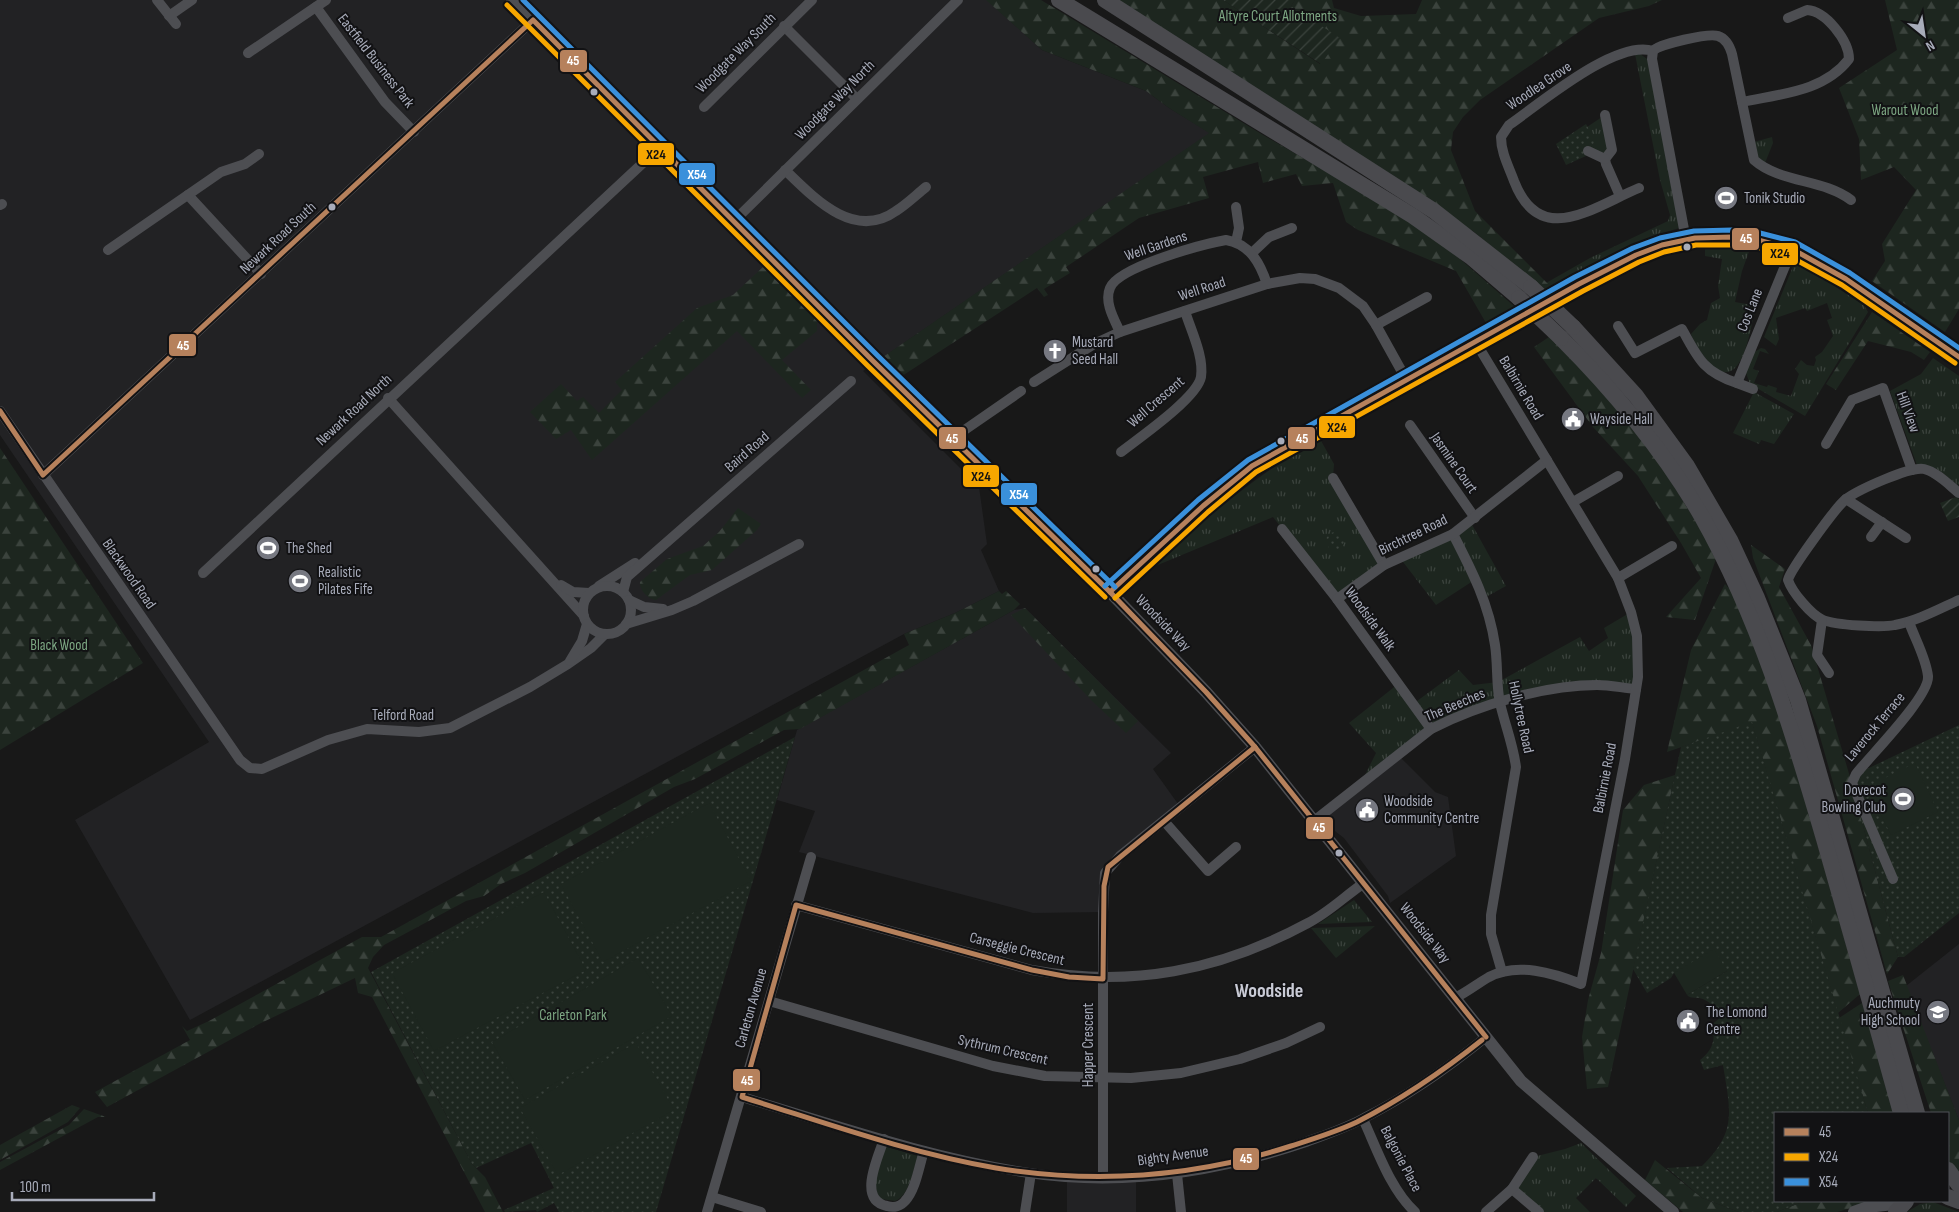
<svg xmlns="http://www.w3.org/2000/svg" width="1959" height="1212" font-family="'Sofia Sans Condensed',sans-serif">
<defs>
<pattern id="grass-tufts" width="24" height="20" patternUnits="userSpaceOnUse" patternTransform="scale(1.25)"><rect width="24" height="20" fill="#1d261f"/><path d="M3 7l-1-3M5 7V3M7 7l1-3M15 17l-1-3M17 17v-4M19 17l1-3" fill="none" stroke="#3b433d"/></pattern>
<pattern id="forest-firs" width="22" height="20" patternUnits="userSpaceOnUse" patternTransform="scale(1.25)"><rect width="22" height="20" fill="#1d261f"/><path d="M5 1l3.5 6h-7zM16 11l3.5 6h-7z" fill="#3b433d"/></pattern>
<pattern id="park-dots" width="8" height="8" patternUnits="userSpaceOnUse" patternTransform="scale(1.25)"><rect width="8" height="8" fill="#1d261f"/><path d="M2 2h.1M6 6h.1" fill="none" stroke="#3b433d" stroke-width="1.8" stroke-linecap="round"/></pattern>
<pattern id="garden-furrows" width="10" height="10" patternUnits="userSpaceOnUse" patternTransform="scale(1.25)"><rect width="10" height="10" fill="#1d261f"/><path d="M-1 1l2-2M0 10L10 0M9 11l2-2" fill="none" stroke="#3b433d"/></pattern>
</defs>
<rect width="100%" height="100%" fill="#181818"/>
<g fill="#222224">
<path d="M0 0H987L1042 50 1146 91 1169 108 1210 133 863 371 979 487 987 544 981 550 999 591 955 613 904 634 190 1020 75 820 209 742 0 435Z"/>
<path d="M1025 608 1171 753 1153 769 1181 808 1108 867 1103 912 1033 913 799 852 815 811 777 800 797 730 1014 610Z"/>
<path d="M1398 755 1435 792 1448 797 1456 856 1390 903 1388 896 1344 838 1331 828 1329 820 1323 814Z"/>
<path d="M1959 944V1120L1906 986Z"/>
<path d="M1067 1175 1136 1177V1212H1067Z"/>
</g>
<g fill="url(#grass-tufts)">
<path d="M1635 54H1640L1650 61 1683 227C1636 239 1593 263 1551 287L1546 283 1590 258 1668 221 1670 215 1660 180Z"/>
<path d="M1605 115 1608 155 1593 153 1587 127Z"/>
<path d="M1772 137 1773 143 1765 163 1759 160 1754 142Z"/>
<path d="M1721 247 1750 249 1742 271 1735 302 1752 305 1755 310C1750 330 1742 395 1710 364 1703 356 1694 344 1691 334L1700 324 1707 320 1711 303 1720 298 1718 286 1722 259 1705 256V248Z"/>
<path d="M1794 264 1812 272 1864 305 1868 312 1805 416 1755 387 1750 384 1746 373 1753 353 1761 348 1765 349 1769 354 1760 351 1753 369 1759 371 1754 383 1767 387 1768 385 1777 388 1776 392 1791 396 1799 374 1795 369 1801 360 1807 365 1814 366 1816 360 1815 357 1822 352 1833 336 1827 320 1832 318 1827 303 1807 311 1805 308 1776 318 1779 339 1776 346 1764 337Z"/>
<path d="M1933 358 1959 376V486C1946 476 1934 463 1917 465L1890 391 1921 374Z"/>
<path d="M1754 392 1794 414 1774 444 1761 440 1759 444 1733 433Z"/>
<path d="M1320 439 1334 464 1333 478 1384 565 1337 599 1273 517 1153 567C1209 516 1253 476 1320 439Z"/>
<path d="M1470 521 1506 586 1484 598 1476 579 1436 605 1400 558Z"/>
<path d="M1631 612 1636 689 1559 688 1443 723 1361 783 1376 753 1349 723 1398 684 1413 704 1459 670 1473 685 1498 682 1580 637 1589 651 1608 638 1604 628Z"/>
<path d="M1354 900 1372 922 1318 924Z"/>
<path d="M1375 926 1336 958 1311 928Z"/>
<path d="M1581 1143 1636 1196 1626 1207 1596 1178 1576 1198 1590 1212H1539L1512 1189 1533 1157 1565 1149Z"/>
<path d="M884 1146 918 1156C913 1170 910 1195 895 1201L881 1199C869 1184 880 1164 884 1146Z"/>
<path d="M1933 1202 1959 1212H1907L1920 1204Z"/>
</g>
<g fill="url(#forest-firs)">
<path d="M986 0H1041L1263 135 1397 212 1443 244 1515 307 1486 323 1456 271 1358 230 1346 222 1333 183 1302 186 1296 174 1263 183 1258 162 1203 177 1209 198 1139 218 1066 267 1070 273 1044 289 1048 295 1044 297 1037 288 902 376 883 357 1209 133 1169 108 1146 91 1042 50Z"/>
<path d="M1114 0H1223L1320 64 1339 38 1291 6 1295 0H1332L1334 8 1361 16 1416 14 1422 0H1662L1649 6 1599 18 1480 100 1463 117 1453 132 1451 150 1475 211 1551 287 1544 291 1473 231 1460 225Z"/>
<path d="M1885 0H1959V309L1945 332 1872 281 1885 261 1882 244 1916 190 1894 167 1861 180 1859 139 1839 88 1897 50Z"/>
<path d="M763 267 817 321V331L782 360 811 390 802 398 737 331 592 460 571 430 556 439 530 412 561 384 577 401 583 397 599 413 622 390 615 382 697 308 733 295Z"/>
<path d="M1872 312 1930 352 1924 360 1911 352 1868 341 1836 390 1826 384Z"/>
<path d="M1549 337 1603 391 1644 438 1717 556 1695 620 1666 617 1701 578 1681 543 1638 476 1593 427 1534 347Z"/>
<path d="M0 448 143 663 0 750Z"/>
<path d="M738 508 761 524 757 530 712 570 690 575 656 600C648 599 639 590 640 582L667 559 703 546 719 532Z"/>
<path d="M1751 545 1785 569 1779 587 1811 645 1850 777 1898 957 1887 974 1817 726 1753 558Z"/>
<path d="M1725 584 1745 605 1806 804 1860 994 1838 1013 1752 723 1667 752 1691 650Z"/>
<path d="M999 591 1002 594 1006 591 1020 604 1014 610 800 729 784 730 695 779 674 787 525 873 501 884 484 896 466 901 384 945 373 957 368 968 472 1164 485 1177 503 1212H485L372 997 358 993 355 978 259 1024 107 1107 95 1092 190 1040 182 1026 187 1031 209 1021 362 937H381L909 645 904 634 955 613Z"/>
<path d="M1025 608 1138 721 1126 733 1092 701 1011 615Z"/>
<path d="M1675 775 1608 1087 1587 1089 1582 1037 1588 1000 1601 953 1623 810 1644 785Z"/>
<path d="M1903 975 1959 1120V1177L1948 1163V1113H1931L1888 981Z"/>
<path d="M1862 1003 1896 1113H1868L1839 1018Z"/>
<path d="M72 1105 80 1108 68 1122 0 1160V1145Z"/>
<path d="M84 1109 106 1117H98L0 1170V1162L69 1125Z"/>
<path d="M1655 1160 1702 1198 1739 1212H1683L1645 1180Z"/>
<path d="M1805 1201H1877L1837 1212H1777Z"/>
</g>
<g fill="url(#park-dots)">
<path d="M1586 124 1594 139 1593 153 1589 151 1586 156 1566 165 1556 144Z"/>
<circle cx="1335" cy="541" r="9"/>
<path d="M1752 722 1868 1113H1775V1201H1805L1777 1212H1739L1702 1198 1667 1168 1702 1166C1738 1131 1730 1110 1723 1065L1704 1070 1700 1060C1712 1051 1717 1039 1711 1025L1720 1018C1716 1009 1710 1000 1699 998 1693 997 1691 999 1687 995L1727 971 1674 973 1671 978 1647 993 1633 969 1681 747Z"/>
<path d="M1959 725V913L1904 957H1898L1850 777Z"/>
<path d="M795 737 656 1212H559L554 1203 537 1212 536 1210 505 1212 504 1210 554 1188 531 1143 476 1168 472 1164 371 972Z"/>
</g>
<g fill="url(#garden-furrows)">
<path d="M1223 0H1295L1291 6 1340 38 1321 64Z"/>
<path d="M1956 497 1959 499V517L1948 521 1940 503Z"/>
</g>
<g fill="#1d261f">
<path d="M1915 763 1938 812 1891 835 1867 787Z"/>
<path d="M709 803 751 881 603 962 561 884Z"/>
<path d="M544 892 586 970 434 1051 392 973Z"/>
<path d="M1714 949 1727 971 1687 995 1674 973Z"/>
<path d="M638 958 672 1016 525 1100 492 1042Z"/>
<path d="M636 1043 674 1110 558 1175 520 1108Z"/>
</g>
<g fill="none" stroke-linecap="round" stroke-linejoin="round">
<g stroke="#4d4e52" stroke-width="10">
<path d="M157 0 176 24"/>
<path d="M316 7 385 102 414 132"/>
<path d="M169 16 192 0"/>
<path d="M784 26 857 99"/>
<path d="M248 53 326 0"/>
<path d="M1742 102C1779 94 1824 92 1849 59 1849 41 1826 11 1807 10L1788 18"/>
<path d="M704 107 812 0"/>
<path d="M1605 115 1612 150 1605 159 1606 164 1620 196"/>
<path d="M1588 151 1605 159"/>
<path d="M785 170C814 198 854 241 896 211 907 204 916 195 926 187"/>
<path d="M1639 188C1593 207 1540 249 1514 181 1509 167 1501 153 1501 137L1509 125C1541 103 1616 39 1653 51"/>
<path d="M188 195 261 274"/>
<path d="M0 205 2 204"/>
<path d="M734 221 958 0"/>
<path d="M1686 240 1652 59 1653 51C1658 44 1709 33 1718 36 1727 39 1730 47 1732 54L1754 160C1780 183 1824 179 1851 200"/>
<path d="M1236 242 1239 228 1236 207"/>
<path d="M108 250 221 172 245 164 259 154"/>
<path d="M1252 253 1269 237 1292 228"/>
<path d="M1376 325 1427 297"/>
<path d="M1618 326 1635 353 1682 329C1698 359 1704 372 1737 383L1792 249"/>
<path d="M1120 332C1114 319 1104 302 1110 288 1118 267 1203 244 1226 240 1250 244 1260 263 1267 284"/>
<path d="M1034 382 1094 344 1120 332 1267 284 1300 278 1315 279 1339 288 1363 306 1376 325 1406 379"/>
<path d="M1737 383 1753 389"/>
<path d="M388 398 584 616"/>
<path d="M0 411 240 760 250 768 262 769 328 740 367 729 419 732 450 728 530 687 568 664 591 648 605 634"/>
<path d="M1410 425 1475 518"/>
<path d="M953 438 1021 391"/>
<path d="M1826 444 1852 400 1883 388 1912 470"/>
<path d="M1121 452C1139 438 1197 398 1201 377 1204 356 1191 331 1185 311"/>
<path d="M43 475 533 20"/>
<path d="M1333 478 1384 565"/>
<path d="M1959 493C1949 485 1937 472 1924 469 1910 466 1858 490 1846 499 1836 507 1790 570 1788 580 1792 592 1811 615 1823 620 1835 625 1882 628 1895 625 1917 621 1939 609 1959 600"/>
<path d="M1846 499 1906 538"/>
<path d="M1573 502 1618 476"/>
<path d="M1282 529 1337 599 1431 729"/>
<path d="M1453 534C1472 571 1489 604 1495 645 1498 664 1496 685 1500 703 1505 725 1513 744 1516 767L1491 915V934L1502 972"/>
<path d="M1871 537 1882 522"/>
<path d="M203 573 659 148"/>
<path d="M1618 578 1672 546"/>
<path d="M561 585 573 592 589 593"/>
<path d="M599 586 635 563"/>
<circle cx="607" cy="610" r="24"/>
<path d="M623 592 627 577 851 381"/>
<path d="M1337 599 1384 565 1453 534 1547 460"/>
<path d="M629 600 644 607 663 609"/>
<path d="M1822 620 1817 655 1829 673"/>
<path d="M626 624 672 610 693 601 799 544"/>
<path d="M570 661 582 641 587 624"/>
<path d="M1164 821 1208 871 1236 847"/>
<path d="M1314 821 1431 729C1478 705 1545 685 1597 685 1610 685 1623 688 1636 689"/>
<path d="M1893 879 1852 783 1856 774C1870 756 1930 696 1928 676 1926 658 1915 639 1909 622"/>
<path d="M796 905 1032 970C1131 988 1219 971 1308 923 1328 913 1345 896 1364 883"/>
<path d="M1455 998C1467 992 1477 984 1489 977 1517 962 1553 973 1581 984L1625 759 1638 677 1637 636 1631 612 1618 578 1475 341"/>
<path d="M769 1001 993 1066 1045 1076 1131 1078 1181 1073 1240 1059 1286 1043 1320 1027"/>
<path d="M742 1097C836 1125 931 1158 1029 1173 1122 1187 1218 1172 1306 1142 1325 1135 1346 1128 1364 1118 1408 1096 1448 1068 1486 1037"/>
<path d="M1363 1119C1377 1149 1390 1189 1415 1212"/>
<path d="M884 1139C878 1158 857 1200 887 1206 894 1208 901 1206 905 1201 916 1189 919 1166 924 1151"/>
<path d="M1177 1174 1181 1212"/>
<path d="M1103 1177V912L1105 873 1120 856 1255 747"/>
<path d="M1512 1189 1539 1212"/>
<path d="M712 1197 761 1212"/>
<path d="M707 1212 811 857"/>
<path d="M1025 1212 1031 1173"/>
<path d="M1486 1212 1512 1189 1533 1157"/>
</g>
<g stroke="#4d4e52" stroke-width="12">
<path d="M512 0 873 361 1110 592 1206 692 1255 747 1521 1081 1673 1212"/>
<path d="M1110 592 1203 506 1252 466 1579 284 1636 255 1662 245 1695 238 1732 237 1758 240 1792 249 1813 259 1846 279 1959 357"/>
<path d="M1854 1212 1868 1207 1902 1203"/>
</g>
<g stroke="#4a4a4e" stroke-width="16">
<path d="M1059 0 1413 216 1471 257 1519 298"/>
<path d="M1105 0 1434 211 1531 287"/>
<path d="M1573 327 1636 396 1687 466 1730 540 1757 598 1798 700 1917 1113"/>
<path d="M1561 338C1615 392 1664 451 1702 517 1759 618 1792 729 1824 839 1850 930 1876 1022 1901 1113"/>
<path d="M1948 1170 1959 1185"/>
<path d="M1948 1197 1959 1201"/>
<path d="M1896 1212 1906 1201"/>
</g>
<g stroke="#4a4a4e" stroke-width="16">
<path d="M1531 287 1573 327"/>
<path d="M1519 298 1561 338"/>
</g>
<g stroke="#121214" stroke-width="9">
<g id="bus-1">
<path d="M0 411 43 475 533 20 873 361 1110 592 1206 692 1255 747 1486 1037"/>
<path d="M1110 592 1203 506 1252 466 1579 284 1636 255 1662 245 1695 238 1732 237 1758 240 1792 249 1846 279 1959 357"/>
<path d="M1255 747 1108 867 1104 886 1103 979 1069 977 1032 970 796 905 742 1097C826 1123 909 1153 996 1168 1095 1184 1195 1177 1291 1146 1313 1139 1336 1132 1357 1122 1402 1099 1443 1071 1482 1040"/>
</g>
</g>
<g stroke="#121214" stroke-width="9">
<g id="bus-2">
<path d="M507 5 868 366 1105 597"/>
<path d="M1115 598 1208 512 1256 472 1583 291 1639 262 1664 252 1696 245H1732L1757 247 1789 256 1842 285 1955 363"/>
</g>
</g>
<g stroke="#121214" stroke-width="9">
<g id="bus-3">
<path d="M523 0 878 356 1115 587"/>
<path d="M1105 586 1198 500 1248 460 1575 277 1633 248 1660 238 1694 231 1732 230 1760 233 1795 242 1850 273 1959 348"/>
</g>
</g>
<use href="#bus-1" stroke="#b6815c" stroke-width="5"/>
<use href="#bus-2" stroke="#f7a600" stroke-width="5"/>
<use href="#bus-3" stroke="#3a90db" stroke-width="5"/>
</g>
<defs>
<g id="stadium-disc" transform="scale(1.25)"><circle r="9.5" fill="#767881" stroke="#121214"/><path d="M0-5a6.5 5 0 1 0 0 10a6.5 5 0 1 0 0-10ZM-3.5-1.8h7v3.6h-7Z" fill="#fff"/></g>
<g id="church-disc" transform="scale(1.25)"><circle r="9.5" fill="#767881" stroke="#121214"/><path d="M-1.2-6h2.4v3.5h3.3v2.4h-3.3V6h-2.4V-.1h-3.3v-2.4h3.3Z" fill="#fff"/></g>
<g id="civic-disc" transform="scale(1.25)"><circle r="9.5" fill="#767881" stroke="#121214"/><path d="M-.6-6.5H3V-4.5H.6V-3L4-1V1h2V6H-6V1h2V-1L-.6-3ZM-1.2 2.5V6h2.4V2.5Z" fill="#fff"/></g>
<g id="school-disc" transform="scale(1.25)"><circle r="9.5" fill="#767881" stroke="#121214"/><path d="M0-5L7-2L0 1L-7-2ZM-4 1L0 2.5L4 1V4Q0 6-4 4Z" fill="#fff"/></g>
</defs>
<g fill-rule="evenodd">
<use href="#stadium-disc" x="1726" y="198"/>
<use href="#church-disc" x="1055" y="351"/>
<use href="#civic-disc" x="1573" y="419"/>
<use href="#stadium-disc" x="268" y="548"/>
<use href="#stadium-disc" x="300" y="581"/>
<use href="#stadium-disc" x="1903" y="799"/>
<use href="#civic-disc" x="1367" y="810"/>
<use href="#school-disc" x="1938" y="1012"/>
<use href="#civic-disc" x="1688" y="1021"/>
</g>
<g fill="#a8acba" stroke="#121214" stroke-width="2">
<circle cx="594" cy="92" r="4.5"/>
<circle cx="332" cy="207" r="4.5"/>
<circle cx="1687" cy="247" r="4.5"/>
<circle cx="1281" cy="441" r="4.5"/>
<circle cx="1096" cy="569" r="4.5"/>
<circle cx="1339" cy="853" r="4.5"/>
</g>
<g text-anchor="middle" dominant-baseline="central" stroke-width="4" stroke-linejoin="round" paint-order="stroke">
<g font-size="15" fill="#7da783" stroke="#121214">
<text x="1278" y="16">Altyre Court Allotments</text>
<text x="1905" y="110">Warout Wood</text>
<text x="59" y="645">Black Wood</text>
<text x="573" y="1015">Carleton Park</text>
</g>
<g font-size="15" fill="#a8acba" stroke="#121214">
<text transform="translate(736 53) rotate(-45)">Woodgate Way South</text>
<text transform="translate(376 61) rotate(52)">Eastfield Business Park</text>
<text transform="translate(1539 86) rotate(-34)">Woodlea Grove</text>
<text transform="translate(835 100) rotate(-45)">Woodgate Way North</text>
<text transform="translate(278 238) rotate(-43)">Newark Road South</text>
<text transform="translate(1156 246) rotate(-19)">Well Gardens</text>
<text transform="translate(1202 289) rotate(-18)">Well Road</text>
<text transform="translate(1750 310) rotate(-68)">Cos Lane</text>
<text transform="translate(1521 388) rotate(59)">Balbirnie Road</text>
<text transform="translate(1156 402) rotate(-41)">Well Crescent</text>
<text transform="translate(354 410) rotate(-43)">Newark Road North</text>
<text transform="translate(1908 412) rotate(70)">Hill View</text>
<text transform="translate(747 452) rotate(-41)">Baird Road</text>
<text transform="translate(1454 463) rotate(55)">Jasmine Court</text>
<text transform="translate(1413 535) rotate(-26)">Birchtree Road</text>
<text transform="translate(129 574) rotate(55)">Blackwood Road</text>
<text transform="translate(1370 619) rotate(54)">Woodside Walk</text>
<text transform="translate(1163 623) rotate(46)">Woodside Way</text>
<text transform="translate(1455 705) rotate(-23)">The Beeches</text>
<text x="403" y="715">Telford Road</text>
<text transform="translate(1521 717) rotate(78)">Hollytree Road</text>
<text transform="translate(1875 727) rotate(-50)">Laverock Terrace</text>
<text transform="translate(1605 778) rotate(-79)">Balbirnie Road</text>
<text transform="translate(1425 933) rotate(52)">Woodside Way</text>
<text transform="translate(1017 949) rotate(14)">Carseggie Crescent</text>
<text transform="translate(751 1008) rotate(-74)">Carleton Avenue</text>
<text transform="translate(1088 1045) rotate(-90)">Happer Crescent</text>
<text transform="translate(1003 1050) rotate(13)">Sythrum Crescent</text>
<text transform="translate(1173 1156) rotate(-8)">Bighty Avenue</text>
<text transform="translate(1401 1159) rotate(62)">Balgonie Place</text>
</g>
<g font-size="15" fill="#a8acba" stroke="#121214" text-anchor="start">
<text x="1744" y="198">Tonik Studio</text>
<text x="1072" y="342">Mustard<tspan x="1072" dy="17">Seed Hall</tspan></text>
<text x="1590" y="419">Wayside Hall</text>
<text x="286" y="548">The Shed</text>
<text x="318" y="572">Realistic<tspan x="318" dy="17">Pilates Fife</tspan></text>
<text x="1886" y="790" text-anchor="end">Dovecot<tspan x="1886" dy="17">Bowling Club</tspan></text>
<text x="1384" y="801">Woodside<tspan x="1384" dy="17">Community Centre</tspan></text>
<text x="1920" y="1003" text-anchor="end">Auchmuty<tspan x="1920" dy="17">High School</tspan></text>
<text x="1706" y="1012">The Lomond<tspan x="1706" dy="17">Centre</tspan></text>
</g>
<g font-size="20" font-weight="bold" fill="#c9cbd6" stroke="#121214">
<text x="1269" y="991">Woodside</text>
</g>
</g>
<g stroke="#121214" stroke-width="2">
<rect x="559" y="49" width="29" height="24" rx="5" fill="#b6815c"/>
<rect x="637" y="142" width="38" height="24" rx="5" fill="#f7a600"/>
<rect x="678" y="162" width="38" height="24" rx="5" fill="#3a90db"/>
<rect x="1731" y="227" width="29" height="24" rx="5" fill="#b6815c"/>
<rect x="1761" y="242" width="38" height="24" rx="5" fill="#f7a600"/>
<rect x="168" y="333" width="29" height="24" rx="5" fill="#b6815c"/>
<rect x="1318" y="415" width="38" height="24" rx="5" fill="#f7a600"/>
<rect x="1287" y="426" width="29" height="24" rx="5" fill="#b6815c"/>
<rect x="938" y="426" width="29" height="24" rx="5" fill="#b6815c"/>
<rect x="962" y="464" width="38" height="24" rx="5" fill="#f7a600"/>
<rect x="1000" y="482" width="38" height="24" rx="5" fill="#3a90db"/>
<rect x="1305" y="816" width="29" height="24" rx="5" fill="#b6815c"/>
<rect x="732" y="1068" width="29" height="24" rx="5" fill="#b6815c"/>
<rect x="1232" y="1147" width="28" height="24" rx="5" fill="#b6815c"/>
</g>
<g font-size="14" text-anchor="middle" font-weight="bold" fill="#fff">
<text x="573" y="65">45</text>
<text x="697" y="179">X54</text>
<text x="1746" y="243">45</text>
<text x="183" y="350">45</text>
<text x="1302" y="443">45</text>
<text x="952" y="443">45</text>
<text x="1019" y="499">X54</text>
<text x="1319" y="832">45</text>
<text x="747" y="1085">45</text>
<text x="1246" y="1163">45</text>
</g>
<g font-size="14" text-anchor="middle" font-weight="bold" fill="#111">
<text x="656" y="159">X24</text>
<text x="1780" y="258">X24</text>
<text x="1337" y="432">X24</text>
<text x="981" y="481">X24</text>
</g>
<rect x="1774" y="1112" width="175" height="90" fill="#121214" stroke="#4e5056"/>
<rect x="1784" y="1128" width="25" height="8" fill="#b6815c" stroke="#4e5056"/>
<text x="1819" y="1137" font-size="15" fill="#a8acba">45</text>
<rect x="1784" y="1153" width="25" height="8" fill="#f7a600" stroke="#4e5056"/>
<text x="1819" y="1162" font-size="15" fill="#a8acba">X24</text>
<rect x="1784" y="1178" width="25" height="8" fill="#3a90db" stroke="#4e5056"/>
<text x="1819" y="1187" font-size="15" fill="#a8acba">X54</text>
<g transform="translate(1924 35) rotate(150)" stroke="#121214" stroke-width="4" paint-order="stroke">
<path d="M0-4L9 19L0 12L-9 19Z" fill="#a8acba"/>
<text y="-8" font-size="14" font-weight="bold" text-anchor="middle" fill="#a8acba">N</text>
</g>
<path d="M12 1192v8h142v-8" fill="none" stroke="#a8acba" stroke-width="2.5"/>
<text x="20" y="1192" font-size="15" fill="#a8acba" stroke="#121214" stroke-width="4" paint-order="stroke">100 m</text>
</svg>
